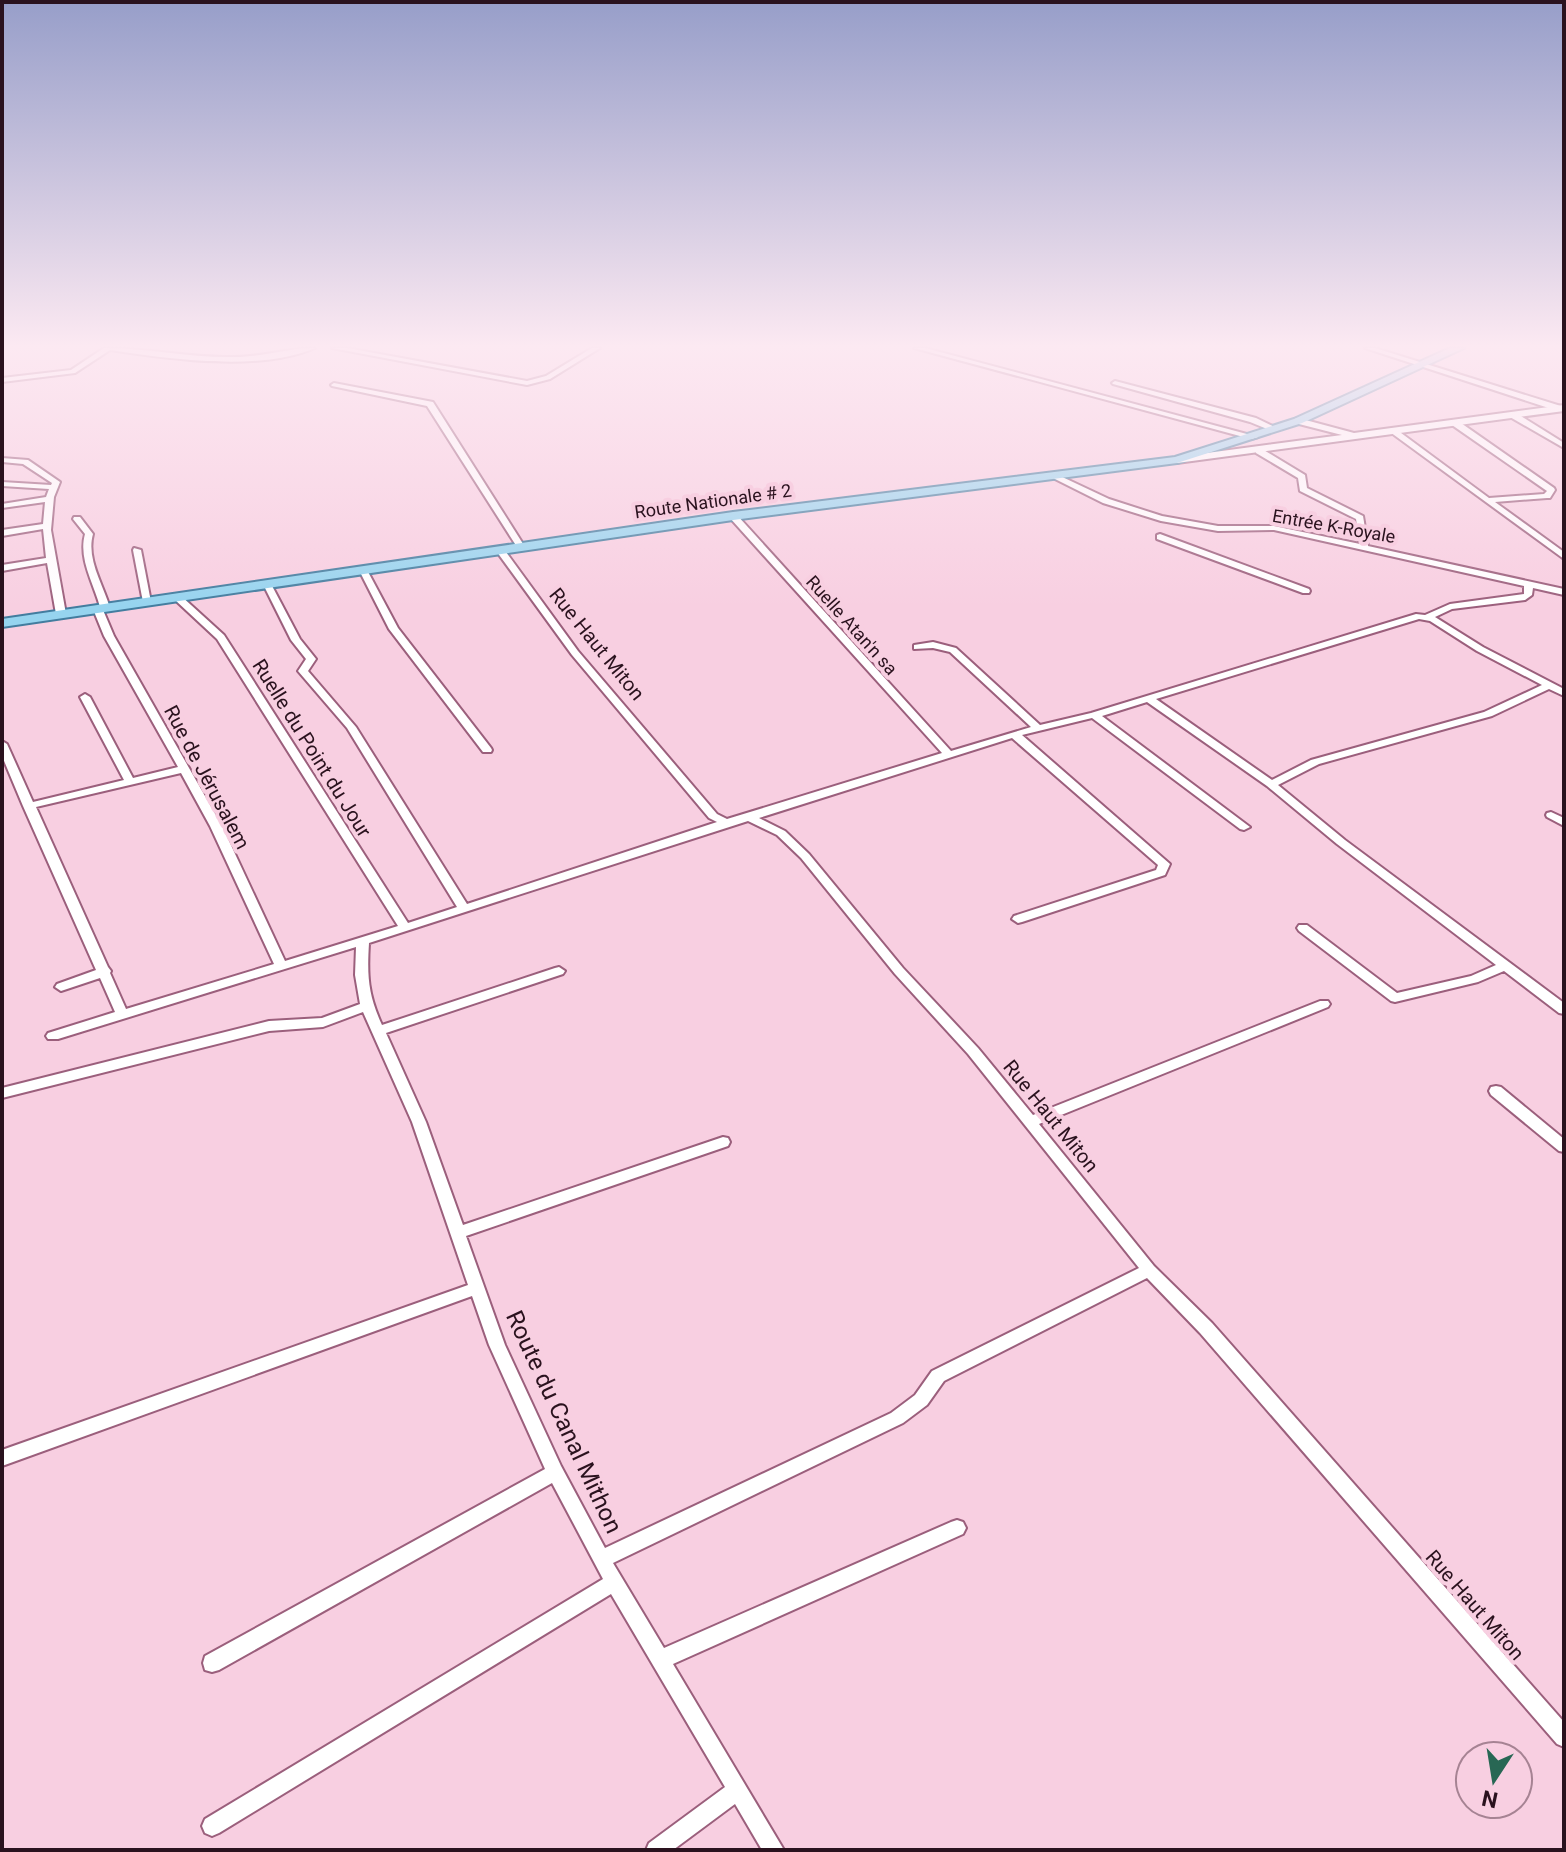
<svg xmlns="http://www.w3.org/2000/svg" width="1566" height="1852" font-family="Roboto,sans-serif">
<rect width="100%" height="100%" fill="#f8cfe1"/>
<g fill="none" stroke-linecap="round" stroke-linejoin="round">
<g stroke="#9b5f7c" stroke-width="4">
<g id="street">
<path d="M104 348C148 348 191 358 235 357 262 357 288 348 315 348 260 372 169 359 110 350L75 373 2 382V378L71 370Z"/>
<path d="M332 348H347L527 381 546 376 592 348H600L550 379 527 385Z"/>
<path d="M914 348H925L1258 437 1251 439Z"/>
<path d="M1365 348H1375L1564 407V410L1558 411Z"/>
<path d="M1115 381 1256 418 1279 429 1272 431 1250 422 1113 384 1112 383Z"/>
<path d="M334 383 433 402 525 547 524 549 517 547 427 406 332 386 331 385Z"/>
<path d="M1510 413H1516L1564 443V448L1510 417Z"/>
<path d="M1452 421H1458L1554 488 1555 490 1550 498H1547L1495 502 1564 552V559L1390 432 1397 430 1489 498 1544 494 1547 491 1452 425Z"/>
<path d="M1256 449H1262L1305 475 1307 488 1363 516 1368 546 1564 589V595L1533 588 1532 595 1525 600 1452 609 1435 617 1483 647 1564 689V696L1549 689 1492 716 1319 764 1278 785 1345 840 1564 1003V1014L1559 1013 1504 971 1478 982 1395 1002 1391 1001 1299 931 1297 928 1299 925H1307L1397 993 1471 976 1496 965 1337 844 1267 786 1147 702 1102 716 1250 827 1244 830 1240 829 1092 718 1022 735 1170 864 1165 875 1022 922 1018 923 1012 919 1014 916 1156 870 1158 865 1012 738 759 818 785 831 809 854 903 968 978 1048 1033 1115 1320 1001H1328L1330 1004 1328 1007 1039 1124 1154 1266 1212 1323 1564 1722V1747L1557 1744 1200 1333 1147 1278 944 1381 927 1405 903 1423 613 1563 664 1648 951 1522 957 1520 963 1522 966 1528 963 1534 673 1664 784 1850H762L735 1804 673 1850H646L649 1843 725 1787 611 1594 219 1833 212 1836 205 1833 202 1826 205 1819 603 1579 552 1483 219 1670 212 1672 205 1670 203 1663 205 1656 545 1469 489 1345 472 1296 2 1466V1450L468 1285 412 1122 363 1012 323 1027 269 1031 2 1098V1088L269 1021 322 1018 360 1004 355 975 356 947 58 1039H48L46 1036 48 1033 115 1012 100 978 61 991 55 987 57 984 96 970 23 806 2 756V741L7 744 33 802 124 780 80 697 85 694 90 697 133 778 178 767 104 636 93 609 100 607C94 584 78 559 85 534L73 519 74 517H80L93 534C86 559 103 584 110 608L103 610 114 636 222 826 285 961 398 926 217 639 174 599V595H180L224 635 408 923 457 907 347 728 298 671 306 659 291 640 263 584 264 582H270L271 584 300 639 316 659 308 671 356 727 467 904 717 822 709 818 572 655 497 552V548H503L578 651 717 814 727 819 942 753 730 518V514H736L951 751 1031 727 950 652 933 648 914 649V645L933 642 956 648 1040 725 1091 713 1416 614 1425 615 1450 604 1524 594V586L1274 530 1218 531 1161 521 1103 503 1051 477 1058 475 1109 499 1162 516 1218 526H1274L1360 544 1356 519 1300 491 1298 478 1256 453ZM1419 619 1430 621 1477 651 1542 685 1484 712 1311 760 1272 780 1156 699ZM181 773 210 826 274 964 126 1009 110 973 111 971 108 967 36 807ZM748 821 777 835 801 858 895 974 968 1054 1139 1268 932 1371 915 1395 891 1413 605 1548 561 1466 505 1345 466 1236 728 1146 730 1142 728 1138 723 1137 463 1225 426 1122 386 1033 563 974 565 971 559 967 555 968 382 1025C368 995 367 976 369 943Z"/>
<path d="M2 458 28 460 60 482 54 497 51 530 66 614 64 616H58L56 614 47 563 2 571V565L46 558 43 529 2 536V530L43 524 45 502 2 508V504L46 497 49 489 2 486V482L51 485 52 483 23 464 2 462Z"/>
<path d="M1160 534 1309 589 1310 591 1309 593H1303L1157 539V535Z"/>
<path d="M134 548 141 550 151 602 150 604 147 605 143 602 133 550Z"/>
<path d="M363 567 367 570 398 628 491 748 492 750 491 752H483L389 629 359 570Z"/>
<path d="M1551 812 1564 818V826L1547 817 1546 815 1547 813Z"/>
<path d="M1496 1086 1501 1087 1564 1139V1152L1559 1151 1491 1095 1489 1091 1491 1087Z"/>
</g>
</g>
<g stroke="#9b5f7c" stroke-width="4">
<path id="secondary" d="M1564 405V411L1177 463 1172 460 1177 457 1342 435 1295 423V419L1298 418 1354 433Z"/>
</g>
<g stroke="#437d9f" stroke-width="4">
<path id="primary" d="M1450 348H1464L1302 423 1177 463 733 520 2 627V619L733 512 1175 457 1294 419Z"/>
</g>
<use href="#street" fill="#fff" fill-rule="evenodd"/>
<use href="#secondary" fill="#fff" fill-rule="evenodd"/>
<use href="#primary" fill="#96d4ef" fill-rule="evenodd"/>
</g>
<linearGradient id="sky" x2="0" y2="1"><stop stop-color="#979ec9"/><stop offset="0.57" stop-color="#fce9f2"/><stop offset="1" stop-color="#fce9f2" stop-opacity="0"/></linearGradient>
<rect width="1566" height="607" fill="url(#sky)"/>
<g text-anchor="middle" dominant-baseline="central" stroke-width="8" stroke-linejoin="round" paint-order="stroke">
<g font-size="18" fill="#2a121e" stroke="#f8cfe1">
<text transform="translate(713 501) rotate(-8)">Route Nationale # 2</text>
<text transform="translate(1334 526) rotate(10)">Entrée K-Royale</text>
<text transform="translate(852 625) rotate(48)">Ruelle Atan'n sa</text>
</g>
<g font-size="20" fill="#2a121e" stroke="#f8cfe1">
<text transform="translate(597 644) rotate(51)">Rue Haut Miton</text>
<text transform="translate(312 748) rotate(58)">Ruelle du Point du Jour</text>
<text transform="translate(207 777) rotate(62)">Rue de Jérusalem</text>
<text transform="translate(1051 1116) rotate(51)">Rue Haut Miton</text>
<text transform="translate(1475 1605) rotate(49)">Rue Haut Miton</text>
</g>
<g font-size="24" fill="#2a121e" stroke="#f8cfe1">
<text transform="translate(564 1422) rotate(65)">Route du Canal Mithon</text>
</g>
</g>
<rect width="1566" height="1852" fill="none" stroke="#2a121e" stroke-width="8"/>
<g transform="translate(1494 1780) rotate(192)"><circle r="38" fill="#f8cfe1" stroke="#a68393" stroke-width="2"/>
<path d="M0-6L14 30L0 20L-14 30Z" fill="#286754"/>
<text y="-12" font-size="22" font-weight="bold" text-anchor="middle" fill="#2a121e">N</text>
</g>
</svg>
